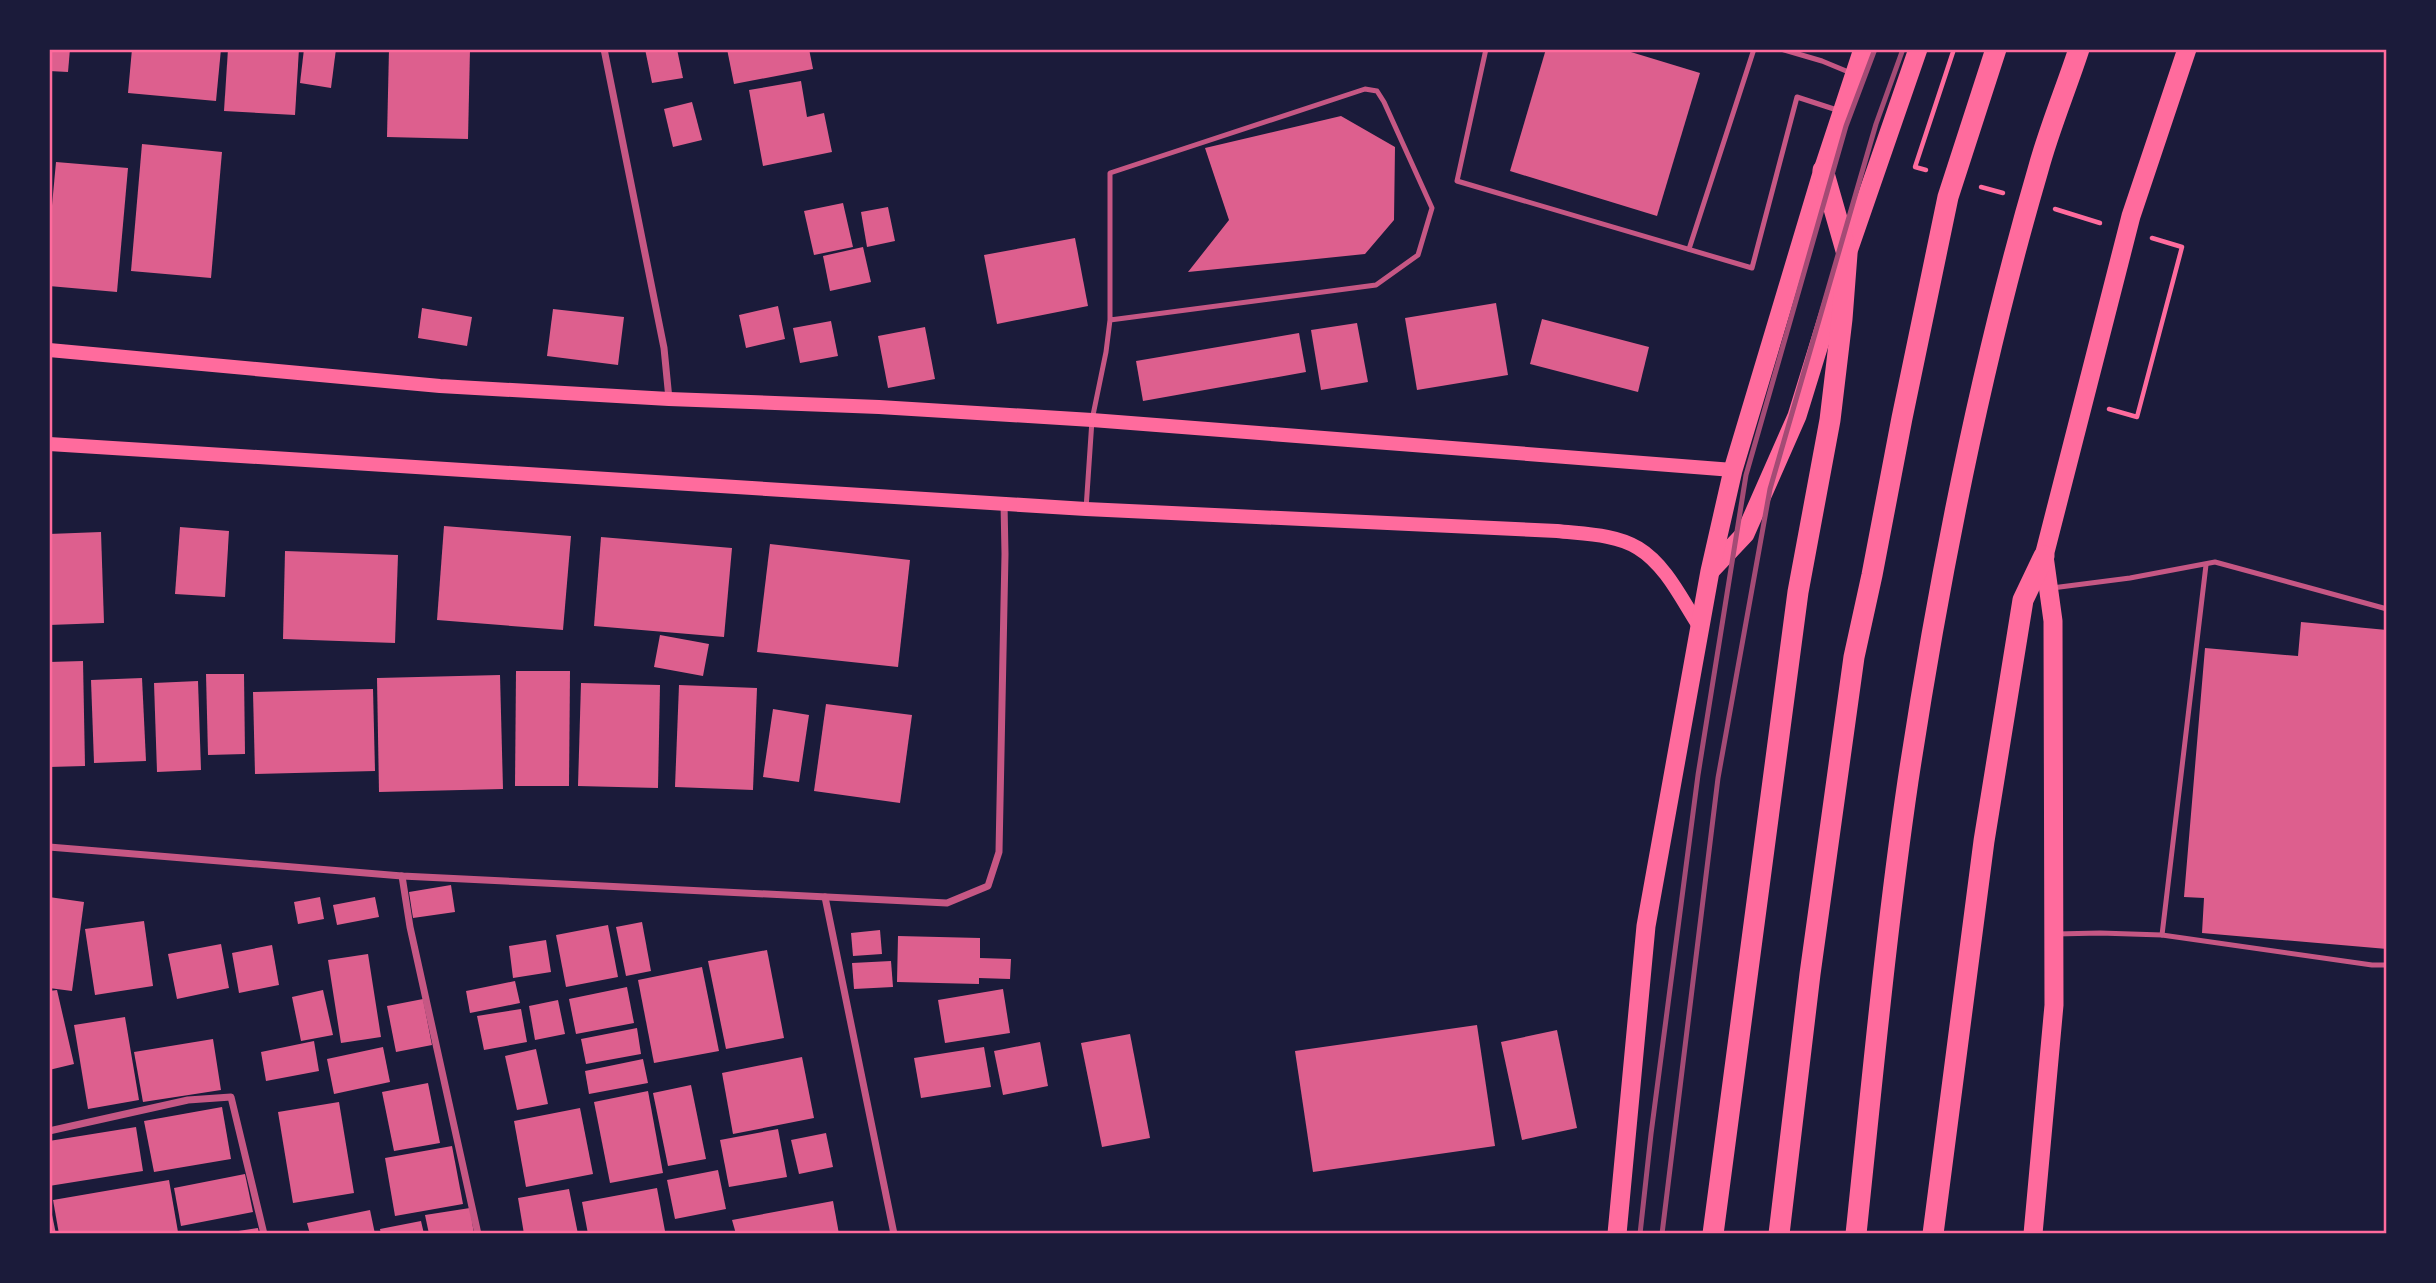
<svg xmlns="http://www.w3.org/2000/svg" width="2436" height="1283" font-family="'Noto Sans',sans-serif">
<rect width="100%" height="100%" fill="#1b1b3a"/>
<g fill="#dd5f8e">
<path d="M49 49H70L68 72 49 71Z"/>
<path d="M132 49H221L216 101 128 93Z"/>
<path d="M228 49H299L295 115 224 111Z"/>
<path d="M304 49H336L331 88 300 83Z"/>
<path d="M389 49H470L468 139 387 137Z"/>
<path d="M645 49H677L683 78 652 83Z"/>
<path d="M727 49H809L813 69 734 84Z"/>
<path d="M1546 49H1621L1700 73 1657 216 1510 171Z"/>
<path d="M801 81 807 117 824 113 832 152 763 166 749 90Z"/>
<path d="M692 102 702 140 673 147 664 109Z"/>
<path d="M1341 116 1395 147 1394 220 1365 254 1188 272 1229 220 1205 148Z"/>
<path d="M142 144 222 152 211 278 131 271Z"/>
<path d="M56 162 128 168 117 292 49 286V238Z"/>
<path d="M843 203 853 247 814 255 804 211Z"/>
<path d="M888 207 895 241 867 247 861 212Z"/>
<path d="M1075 238 1088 306 997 324 984 255Z"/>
<path d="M863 247 871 282 830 291 823 256Z"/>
<path d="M1496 303 1508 375 1417 390 1405 318Z"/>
<path d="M778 306 785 339 746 348 739 315Z"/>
<path d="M422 308 472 317 467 346 418 338Z"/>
<path d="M553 309 624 317 618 365 547 356Z"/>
<path d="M1542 319 1649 347 1638 392 1530 364Z"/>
<path d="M831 321 838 356 800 363 793 328Z"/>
<path d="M1357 323 1368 382 1321 390 1311 330Z"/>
<path d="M925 327 935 379 888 388 878 336Z"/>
<path d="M1299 333 1306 372 1143 401 1136 361Z"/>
<path d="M444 526 571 536 563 630 437 620Z"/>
<path d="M180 527 229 531 225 597 175 594Z"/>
<path d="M101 532 104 623 49 625V534Z"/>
<path d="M601 537 732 548 724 637 594 626Z"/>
<path d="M770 544 910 560 898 667 757 652Z"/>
<path d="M285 551 398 555 395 643 283 639Z"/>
<path d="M2301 622 2387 630V949L2202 933 2204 898 2184 897 2205 648 2298 656Z"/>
<path d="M660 635 709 644 703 676 654 667Z"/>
<path d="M83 661 85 766 49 767V662Z"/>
<path d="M516 671H570L569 786H515Z"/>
<path d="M206 674H244L245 754 208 755Z"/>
<path d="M500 675 503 789 379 792 377 678Z"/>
<path d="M142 678 146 761 94 763 91 680Z"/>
<path d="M198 681 201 770 157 772 154 683Z"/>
<path d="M581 683 660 685 658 788 578 786Z"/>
<path d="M679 685 757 688 753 790 675 787Z"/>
<path d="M373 689 375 771 255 774 253 692Z"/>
<path d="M826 704 912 715 900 803 814 791Z"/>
<path d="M773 709 809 715 799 782 763 777Z"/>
<path d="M451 885 455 912 413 918 409 892Z"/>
<path d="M49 897 84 902 72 991 49 988Z"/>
<path d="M320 897 324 919 298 924 294 902Z"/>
<path d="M375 897 379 917 337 925 333 905Z"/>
<path d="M144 921 153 986 95 995 85 929Z"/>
<path d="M642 922 651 971 626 976 616 927Z"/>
<path d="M608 925 618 977 566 987 556 935Z"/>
<path d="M880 930 882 954 853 956 851 933Z"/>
<path d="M898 936 980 938V958L1011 959 1010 979 979 978V984L897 982Z"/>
<path d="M546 940 551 972 513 978 509 946Z"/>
<path d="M221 944 229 988 177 999 168 954Z"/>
<path d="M272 945 279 985 239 993 232 953Z"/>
<path d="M767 950 784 1038 726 1049 708 961Z"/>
<path d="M368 954 381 1037 341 1043 328 960Z"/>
<path d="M891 961 893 987 854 989 852 963Z"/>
<path d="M702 967 719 1051 654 1063 638 980Z"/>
<path d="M515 981 520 1003 470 1013 466 991Z"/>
<path d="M627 987 634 1023 576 1034 569 999Z"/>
<path d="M1003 989 1010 1033 945 1043 938 1000Z"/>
<path d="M57 990 74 1064 49 1070V991Z"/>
<path d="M323 990 333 1035 301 1041 292 997Z"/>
<path d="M423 999 432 1045 396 1052 387 1006Z"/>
<path d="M558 1000 565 1034 535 1040 529 1006Z"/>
<path d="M521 1009 527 1042 484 1050 477 1016Z"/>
<path d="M125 1017 139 1100 88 1109 74 1025Z"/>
<path d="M1477 1025 1495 1146 1313 1172 1295 1051Z"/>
<path d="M637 1028 641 1054 586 1064 581 1039Z"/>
<path d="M1557 1030 1577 1128 1522 1140 1501 1042Z"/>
<path d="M1130 1034 1150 1138 1102 1147 1081 1043Z"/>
<path d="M213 1039 221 1090 143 1102 134 1052Z"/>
<path d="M314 1041 319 1071 266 1081 261 1052Z"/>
<path d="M1040 1042 1048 1086 1003 1095 994 1051Z"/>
<path d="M383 1047 390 1082 334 1094 327 1059Z"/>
<path d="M984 1047 991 1087 921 1098 914 1058Z"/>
<path d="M536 1049 548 1104 517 1110 505 1056Z"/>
<path d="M802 1057 814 1118 733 1134 722 1073Z"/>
<path d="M643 1059 648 1083 589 1094 585 1071Z"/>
<path d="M428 1083 440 1143 394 1151 382 1092Z"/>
<path d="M691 1085 706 1159 668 1166 653 1093Z"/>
<path d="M648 1091 663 1173 610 1183 594 1102Z"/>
<path d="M339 1102 354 1193 293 1203 278 1112Z"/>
<path d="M222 1107 231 1159 154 1172 144 1121Z"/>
<path d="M580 1108 593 1174 526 1187 514 1121Z"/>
<path d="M136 1127 143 1171 49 1186V1141Z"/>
<path d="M778 1129 787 1177 729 1187 720 1140Z"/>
<path d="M826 1133 833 1167 799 1174 791 1140Z"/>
<path d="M452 1146 463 1204 395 1216 385 1158Z"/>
<path d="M718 1170 726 1209 675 1219 667 1180Z"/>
<path d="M245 1174 253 1212 181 1226 174 1188Z"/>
<path d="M169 1180 178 1232 59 1234 53 1200Z"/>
<path d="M657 1188 665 1231 648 1234H588L582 1202Z"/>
<path d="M569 1189 578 1234H524L518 1198Z"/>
<path d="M833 1201 839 1234H736L732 1220Z"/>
<path d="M49 1205H50L56 1234H49Z"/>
<path d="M470 1208 474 1234H429L425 1215Z"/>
<path d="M370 1210 375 1234H310L307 1223Z"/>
<path d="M421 1221 424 1234H381L380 1229Z"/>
<path d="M258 1228 259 1234H232V1232Z"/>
</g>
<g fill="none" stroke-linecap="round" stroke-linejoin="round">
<g stroke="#ff6b9d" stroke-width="4.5">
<path d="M1926 170 1915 167 1954 49"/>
<path d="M1981 187 2003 193"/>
<path d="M2055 209 2100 223"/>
<path d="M2109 409 2137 417 2182 247 2152 238"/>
</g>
<g stroke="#c65784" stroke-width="5">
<path d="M1486 49 1457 181 1752 268 1797 97 1837 110"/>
<path d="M1781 49 1822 61 1851 73"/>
<path d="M1689 249 1754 49"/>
<path d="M1086 509 1092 420 1106 352 1110 320V173L1365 89 1377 91 1384 102 1432 208 1418 255 1376 285 1110 320"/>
<path d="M2052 588 2130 578 2215 562 2387 609"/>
<path d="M2056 934 2100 933 2162 935 2372 965H2387"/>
<path d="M2162 935 2206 565"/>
</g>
<g stroke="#c65784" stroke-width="7">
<path d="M604 49 664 348 669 399"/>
<path d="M49 847 402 876 947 903 988 886 999 852 1005 554 1004 503"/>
<path d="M402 876 410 927 478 1234"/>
<path d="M825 897 894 1234"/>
<path d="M49 1131 188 1100 231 1097 264 1234"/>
</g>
<g stroke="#ff6b9d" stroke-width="14">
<path d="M49 350 440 386 669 399 879 407 1092 420 1733 470"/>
<path d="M49 444 1086 509 1557 531C1583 534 1616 534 1638 548 1666 565 1682 600 1699 626"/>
</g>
<g stroke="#ff6b9d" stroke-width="19">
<path d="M1711 570 1745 534 1797 416 1847 254 1918 49"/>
<path d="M1617 1234 1646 926 1710 571 1733 470 1823 170 1863 49"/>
<path d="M2033 1234 2054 1005 2053 621 2044 556 2131 216 2187 49"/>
</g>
<g stroke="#ff6b9d" stroke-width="21">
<path d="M1713 1234 1798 592 1830 420 1842 319 1847 254 1823 170"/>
<path d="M1779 1234 1810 974 1854 657 1872 575 1902 418 1948 197 1996 49"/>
<path d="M1856 1234C1872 1083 1886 931 1908 781 1939 577 1980 368 2038 170 2049 129 2066 89 2079 49"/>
<path d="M1933 1234 1984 841 2023 600 2044 556"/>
</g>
<g stroke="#a44b75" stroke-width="5">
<path d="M1640 1234 1651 1134 1698 775 1746 475 1846 126 1875 49"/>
<path d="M1662 1234 1718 778 1770 489 1876 124 1903 49"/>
</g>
</g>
<rect width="2436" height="1283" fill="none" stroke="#1b1b3a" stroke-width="102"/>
<rect x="51" y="51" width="2334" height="1181" fill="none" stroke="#ff6b9d" stroke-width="2.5"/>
</svg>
